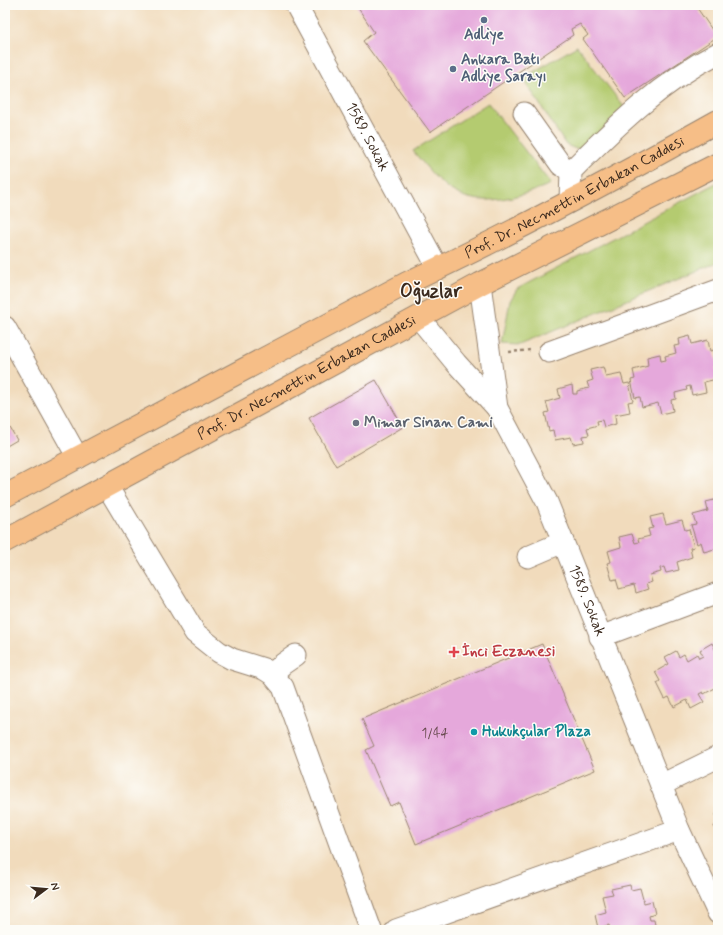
<svg xmlns="http://www.w3.org/2000/svg" width="723" height="935" font-family="Mynerve,sans-serif">
<rect width="100%" height="100%" fill="#fdfcf7"/>
<filter id="ink" filterUnits="userSpaceOnUse"><feTurbulence type="fractalNoise" baseFrequency=".025" numOctaves="2"/><feDisplacementMap in="SourceGraphic" scale="8" xChannelSelector="R" yChannelSelector="G"/><feConvolveMatrix kernelMatrix="1 2 1 2 8 2 1 2 1" color-interpolation-filters="sRGB"/></filter>
<filter id="wash" filterUnits="userSpaceOnUse"><feTurbulence type="fractalNoise" baseFrequency=".012" numOctaves="4" result="noise"/><feDisplacementMap in="SourceGraphic" scale="16" xChannelSelector="R" yChannelSelector="G"/><feGaussianBlur stdDeviation="0.9" result="paint"/><feColorMatrix in="noise" values="0 0 0 0 0 0 0 0 0 0 0 0 0 0 0 0 0 1.4 0 .05"/><feComposite in="paint" operator="in"/></filter>
<g filter="url(#wash)">
<rect width="100%" height="100%" fill="#f1dbbc"/>
<g fill="#b4cb6f" stroke="#787a46">
<path d="M577 46 624 107 585 148 576 149 566 145 523 78Z"/>
<path d="M488 103 551 184C524 195 486 208 458 194 439 185 426 166 413 151Z"/>
<path d="M718 182V262L520 345 502 344 510 301 517 289Z"/>
</g>
<g id="blocks">
<g fill="#e5a8db">
<path d="M356 5H695L717 37 625 98 583 39 588 35 580 24 571 29 573 35 430 132 363 41 374 32Z"/>
<path d="M690 336 692 344 708 340 710 351 714 350 718 365V367L715 368 717 379 704 382 706 392 692 395 690 386 686 387 687 390 675 393 676 399 671 400 673 411 661 414 658 403 642 407 640 397 635 398 631 380 635 379 633 370 648 366 647 357 660 354 661 361 666 360 665 356 676 353 674 346 680 345 679 339Z"/>
<path d="M603 367 606 377 621 374 624 384 629 383 633 401 628 402 630 412 615 415 616 424 604 427 602 420 597 421 598 425 587 428 589 435 583 436 584 442 573 444 571 437 555 440 553 430 549 431 545 413 549 412 546 402 560 398 558 389 572 385 573 394H577V391L589 388 587 382 593 380 590 370Z"/>
<path d="M376 380 403 427 336 466 309 418Z"/>
<path d="M5 419 17 440 5 447Z"/>
<path d="M718 499V548L704 552 701 542 697 544 691 525 696 524 693 515 708 511 706 502Z"/>
<path d="M663 514 666 524 682 520 685 530 689 529 694 547 690 548 692 557 677 562 679 570 666 573 664 567 660 568 661 572 650 575 652 582 646 584 648 589 636 593 634 585 619 589 616 579 612 580 607 563 611 562 608 551 621 547 619 537 632 534 635 543 639 542 638 539 650 536 648 529 653 528 650 517Z"/>
<path d="M712 643 716 651 718 650V694L715 688 704 694 703 692 699 694 704 702 691 709 687 700 674 707 669 697 665 699 657 683 660 681 655 672 669 664 665 657 676 651 679 657 684 654 687 660 697 654 699 658 703 656 700 650Z"/>
<path d="M542 644 595 770 416 844 399 802 390 806 366 750 374 746 362 719Z"/>
<path d="M718 814V824L715 815Z"/>
<path d="M718 825V839L714 826Z"/>
<path d="M630 885 631 890 640 888 644 903 652 901 655 914 649 916 650 920H654L656 930H610L609 925 598 928 595 915 606 912 602 896 613 894 611 889Z"/>
</g>
</g>
</g>
<g filter="url(#ink)">
<use href="#blocks" fill-opacity="0" stroke="#96826d" stroke-width="1"/>
<g fill="none" stroke-linecap="round" stroke-linejoin="round">
<g stroke="#96826d" stroke-width="23">
<g id="minor">
<path id="s1" d="M296 5 438 268"/>
<path d="M524 113 561 165 571 171"/>
<path d="M570 201 571 171C616 126 661 82 718 53"/>
<path id="s2" d="M480 284 497 408 547 502 679 830 718 913"/>
<path d="M419 318 456 363 497 408"/>
<path d="M5 327 78 458"/>
<path d="M549 352 718 290"/>
<path d="M107 486 195 633 219 652 232 659 264 669 272 674 283 687 371 930"/>
<path d="M528 557 563 542"/>
<path d="M600 637 718 593"/>
<path d="M272 674 283 664 296 655"/>
<path d="M661 785 718 757"/>
<path d="M396 930 679 830"/>
</g>
</g>
<g stroke="#96826d" stroke-width="24">
<g id="major">
<path id="s3" d="M5 496 407 283C513 233 616 178 718 121"/>
<path id="s4" d="M5 541 480 284 718 164"/>
</g>
</g>
<path stroke="#96826d" stroke-width="2.5" stroke-dasharray="3 3" stroke-linecap="butt" d="M509 352 531 350"/>
<use href="#minor" stroke="#fff" stroke-width="21"/>
<use href="#major" stroke="#f6be87" stroke-width="22"/>
</g>
</g>
<g fill="#5c6f8a" stroke="#fdfcf7" stroke-width="1.5">
<circle cx="484" cy="20" r="4"/>
<circle cx="453" cy="69" r="4"/>
</g>
<circle fill="#6b7280" stroke="#fdfcf7" stroke-width="1.5" cx="356" cy="423" r="4"/>
<path fill="#e0444e" stroke="#fdfcf7" stroke-width="1.5" d="M452 646h4v4h4v4h-4v4h-4v-4h-4v-4h4z"/>
<circle fill="#0f9aa8" stroke="#fdfcf7" stroke-width="1.5" cx="474" cy="732" r="4"/>
<g text-anchor="middle" dominant-baseline="central" stroke-width="3" stroke-linejoin="round" paint-order="stroke">
<g font-size="13" fill="#664a4d">
<text x="435" y="733">1/44</text>
</g>
<g font-size="15" font-weight="bold" fill="#4e5e75" stroke="#fdfcf7">
<text x="484" y="35">Adliye</text>
<text x="461" y="60" text-anchor="start">Ankara Batı<tspan x="461" dy="17">Adliye Sarayı</tspan></text>
</g>
<g font-size="15" fill="#3b2a1e" stroke="#fdfcf7">
<text stroke="none"><textPath href="#s1" startOffset="150">1589. Sokak</textPath></text>
<text stroke="none"><textPath href="#s3" startOffset="643">Prof. Dr. Necmettin Erbakan Caddesi</textPath></text>
<text stroke="none"><textPath href="#s4" startOffset="343">Prof. Dr. Necmettin Erbakan Caddesi</textPath></text>
<text stroke="none"><textPath href="#s2" startOffset="338">1589. Sokak</textPath></text>
</g>
<g font-size="15" font-weight="bold" fill="#5b616d" stroke="#fdfcf7" text-anchor="start">
<text x="364" y="423">Mimar Sinan Cami</text>
</g>
<g font-size="15" font-weight="bold" fill="#be3a42" stroke="#fdfcf7" text-anchor="start">
<text x="462" y="652">İnci Eczanesi</text>
</g>
<g font-size="15" font-weight="bold" fill="#0d838f" stroke="#fdfcf7" text-anchor="start">
<text x="482" y="732">Hukukçular Plaza</text>
</g>
<g font-size="19" font-weight="bold" fill="#3b2a1e" stroke="#fdfcf7">
<text x="431" y="291">Oğuzlar</text>
</g>
</g>
<rect width="723" height="935" fill="none" stroke="#fdfcf7" stroke-width="20"/>
<g transform="translate(46 889) rotate(74)" stroke="#fdfcf7" stroke-width="3" paint-order="stroke">
<path d="M0-3L7 15L0 10L-7 15Z" fill="#3b2a1e"/>
<text y="-6" font-size="11" font-weight="bold" text-anchor="middle" fill="#3b2a1e">N</text>
</g>
</svg>
